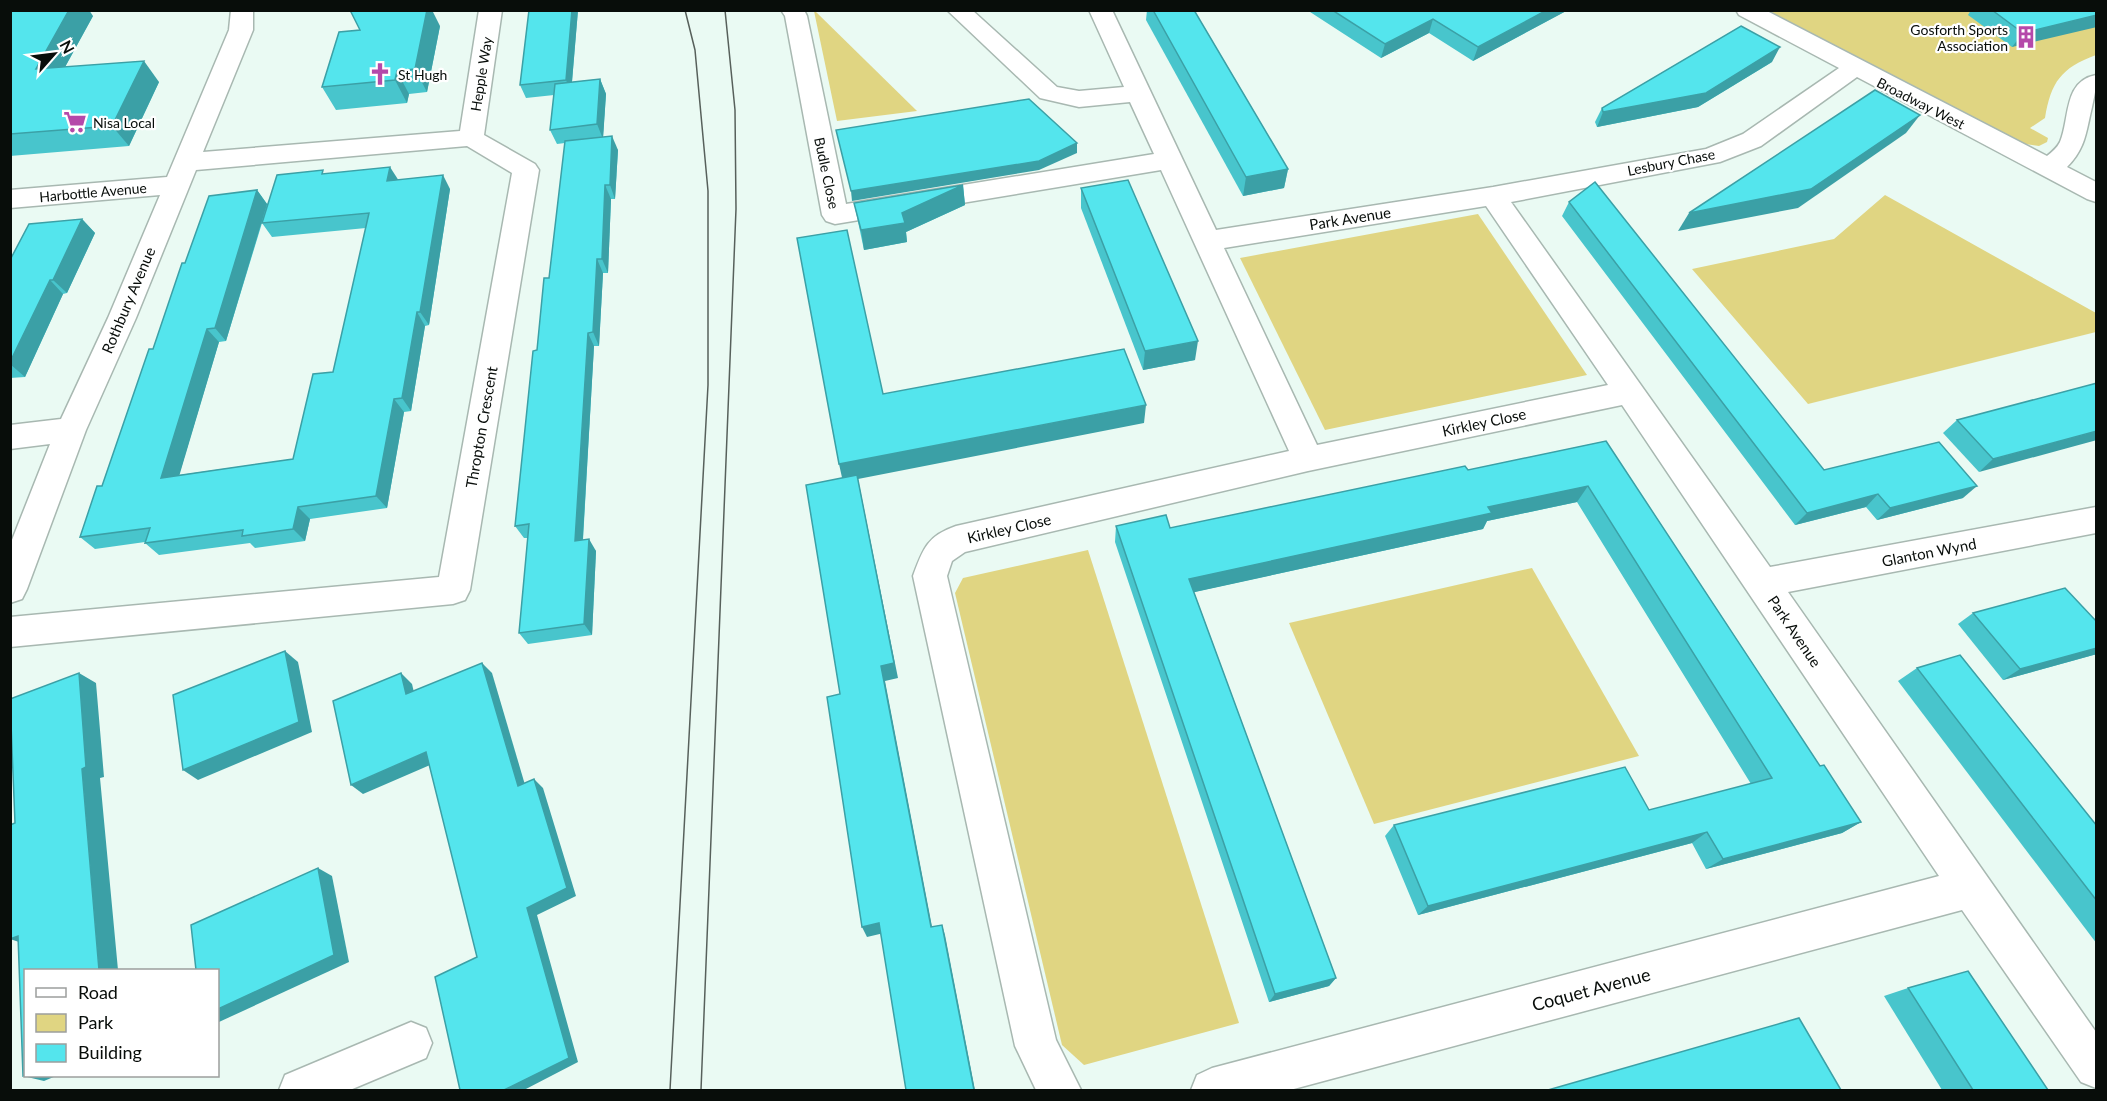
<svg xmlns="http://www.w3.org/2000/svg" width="2107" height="1101" font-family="Lato,sans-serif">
<rect width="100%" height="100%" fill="#eafaf3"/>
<g fill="#e0d582">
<path d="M814 11H815L917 111 837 121Z"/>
<path d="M1769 11H2096V55C2061 68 2051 82 2045 118L2030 128 2048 138 2047 142 2039 146 2025 144Z"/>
<path d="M1885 195 2096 313V332L1808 404 1692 269 1834 239Z"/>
<path d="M1478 214 1587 375 1325 430 1240 258Z"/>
<path d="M1088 550 1239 1023 1084 1065 1062 1045 955 593 963 578Z"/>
<path d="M1532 568 1639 756 1374 824 1289 623Z"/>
</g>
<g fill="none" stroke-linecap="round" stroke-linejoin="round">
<g stroke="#a8b8b1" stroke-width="3">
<g id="minor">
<path d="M231 10H253V30L203 152 460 131 479 10H502L484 135 535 164 539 170 470 590 465 600 453 604 10 647V617L439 577 512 173 467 146 196 170 136 318 86 430 27 589 22 599 10 603V545L50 444 10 449V425L61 419 108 318 160 195 10 208V190L167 177 229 30Z"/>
<path d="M781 10H804L807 16 846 204 1154 154 1130 102 1079 107 1040 98 947 10H972L1057 87 1079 91 1124 87 1089 10H1112L1216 230 1493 187 1706 149 1743 134 1839 68 1739 15 1736 10H1765L2047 156C2052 152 2057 148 2060 142 2070 119 2063 81 2096 75 2096 90 2095 93 2092 107 2086 131 2086 148 2067 167L2096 182V202L2087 199 1857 77 1761 146 1720 162 1511 202 1770 567 2096 507V533L1788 592 2096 1032V1088L2081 1082 1962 910 1290 1090H1191L1197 1075 1212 1068 1939 876 1622 405 1308 471 965 552 952 561 947 576 1056 1040 1081 1090H1036L1015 1046 913 576C923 549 927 536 956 526L1289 451 1161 170 835 224 826 221 822 215 785 16ZM1486 206 1608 385 1317 445 1224 248Z"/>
<path d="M411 1022 426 1028 432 1043 426 1058 350 1090H279L285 1075Z"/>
</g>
</g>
<use href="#minor" fill="#fff" fill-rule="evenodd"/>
<g stroke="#57605b" stroke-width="1.5">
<path d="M670 1090 708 385V191L695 50 685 10"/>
<path d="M701 1090 736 209 735 110 725 10"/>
</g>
</g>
<g fill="#48c5cc" fill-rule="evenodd">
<path d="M10 10 93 16 65 67 159 82 129 146 10 156Z"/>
<path d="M529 10H578L572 82 600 79 606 94 603 137 618 150 615 199H611L608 273H603L599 346H594L583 540 596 551 592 635 528 644 519 633 528 538H524L515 526 537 350 549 278 565 143 557 144 550 130 554 95 526 98 520 85Z"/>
<path d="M1147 10H1194L1288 169 1284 188 1243 196 1146 20Z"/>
<path d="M1307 10H1568L1473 61 1429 33 1381 58Z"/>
<path d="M1971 10H2097L2012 47 1968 15Z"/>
<path d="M440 26 427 92 409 94 407 103 336 110 322 87Z"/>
<path d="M1772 62 1698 107 1597 127 1595 122 1602 108Z"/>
<path d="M326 174 398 180 450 189 429 325 425 326 411 411 404 412 387 508 310 519 305 541 255 548 250 543 159 555 145 543V542L95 549 80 537 102 486 185 263 257 190 267 204ZM262 223 272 237 366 228 333 372 293 459 179 475 219 342 226 341Z"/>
<path d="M963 185 965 205 906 232 907 242 864 250 854 203Z"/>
<path d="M1081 188 1195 360 1143 370 1081 208Z"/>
<path d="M1569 202 1824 470 1963 498 1877 520 1866 507 1795 525 1562 216Z"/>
<path d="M82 219 95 233 67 293 63 294 25 377 10 378V260Z"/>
<path d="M2097 383 1979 472 1943 433 1957 420Z"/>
<path d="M1606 441 1820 766 1861 822 1842 833 1706 869 1692 843 1418 915 1385 836 1394 825 1649 810 1751 784 1577 502 1487 521 1483 529 1194 592 1336 978 1329 986 1269 1002 1115 542 1116 526 1170 528 1468 470Z"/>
<path d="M1973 613 2097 622V654L2003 680 1958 624Z"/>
<path d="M1917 668 2097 826V944L1898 681Z"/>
<path d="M1908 988 2048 1090H1942L1884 996Z"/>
</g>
<g fill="#3ba0a6">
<path d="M69 10H89L93 16 53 89 36 69Z"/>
<path d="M427 10H432L440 26 427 92 415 69Z"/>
<path d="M572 10H578L571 93 566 80Z"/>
<path d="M1547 10H1568L1473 61 1478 47Z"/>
<path d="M2097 15V27L2012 47 2023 33Z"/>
<path d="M1433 19 1429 33 1381 58 1385 44Z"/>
<path d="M1780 47 1772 62 1698 107 1597 127 1603 112Z"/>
<path d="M144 61 159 82 129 146 112 126Z"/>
<path d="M397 71 409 94 407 103 395 80Z"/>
<path d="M600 79 606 94 603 139 597 124Z"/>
<path d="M1920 115 1906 133 1798 208 1678 231 1689 213Z"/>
<path d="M612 136 618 150 615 199 610 185Z"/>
<path d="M1077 143V153L1039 170 852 201 851 191Z"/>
<path d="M390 167 399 181H387Z"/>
<path d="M1288 169 1284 188 1243 196 1246 177Z"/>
<path d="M443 175 450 189 429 325 420 312Z"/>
<path d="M605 185 611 199 608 273 602 259Z"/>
<path d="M963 185 965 205 906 232 907 242 864 250 861 230 902 213Z"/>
<path d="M257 190 267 204 226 341 215 328Z"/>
<path d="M82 219 95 233 67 293 53 280Z"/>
<path d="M597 259 603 273 599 346 593 332Z"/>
<path d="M50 280 63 294 25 377 10 364V362Z"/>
<path d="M417 312 425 326 411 411 402 398Z"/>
<path d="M207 329 219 342 175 490 161 478Z"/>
<path d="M588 333 594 346 582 553 575 541Z"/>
<path d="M1198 341 1195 360 1143 370 1145 351Z"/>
<path d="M394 399 404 412 387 508 376 496Z"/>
<path d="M1146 405 1144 423 858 479 898 678 885 681 934 937 931 927 843 482 839 464Z"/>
<path d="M2097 431V440L1979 472 1993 459Z"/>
<path d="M1588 486 1577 502 1487 521 1483 529 1186 594 1189 579 1488 507Z"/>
<path d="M1977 486 1963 498 1877 520 1890 508Z"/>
<path d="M1878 494 1866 507 1795 525 1807 513Z"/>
<path d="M298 507 310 519 305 541 293 529Z"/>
<path d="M589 539 596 551 592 635 584 624Z"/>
<path d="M2097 648V654L2003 680 2020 669Z"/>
<path d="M285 651 298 662 312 732 198 780 183 770Z"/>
<path d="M482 663 492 673 528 795 518 786Z"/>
<path d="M79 673 96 683 104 777 100 778 118 970H99L82 769Z"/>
<path d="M401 673 412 684 417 705 406 694Z"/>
<path d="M426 752 437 762 363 794 351 785Z"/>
<path d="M534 779 543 788 576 896 537 915 578 1062 524 1090H504L527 908Z"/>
<path d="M1861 822 1842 833 1706 869 1723 859Z"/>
<path d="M1707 832 1692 843 1418 915 1428 906Z"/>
<path d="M318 868 332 876 349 962 219 1022H218V1009Z"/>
<path d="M879 923 884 933 867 937 862 927Z"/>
<path d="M942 925 945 935 975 1090H974Z"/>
<path d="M18 936 31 946 10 939Z"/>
<path d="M1336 978 1329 986 1269 1002 1275 994Z"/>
<path d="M23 1076H56L44 1081Z"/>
</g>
<g fill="#54e5ed" stroke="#3ba0a6" stroke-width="1.5">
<path d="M10 10H69L36 69 144 61 112 126 10 134Z"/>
<path d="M350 10H427L415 69 397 71 395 80 322 87 339 32 360 30Z"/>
<path d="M529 10H572L566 80 520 85Z"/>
<path d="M1153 10H1194L1288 169 1246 177Z"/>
<path d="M1332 10H1547L1478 47 1433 19 1385 44Z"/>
<path d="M1992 10H2097V15L2023 33Z"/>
<path d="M1741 26 1780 47 1706 93 1603 112 1602 108Z"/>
<path d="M600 79 597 124 550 130 555 84Z"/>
<path d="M1875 90 1920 115 1811 189 1689 213Z"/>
<path d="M1029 99 1077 143 1039 161 851 191 836 130Z"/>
<path d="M612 136 610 185H605L602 259H597L593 332 588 333 575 541 589 539 584 624 519 633 529 524 515 526 533 351 537 350 544 278H549L565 141Z"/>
<path d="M390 167 387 181 443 175 420 312H417L402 398 394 399 376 496 298 507 293 529 242 536 243 530 145 543 150 528 80 537 97 486H102L149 349H153L182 263H185L209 196 257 190 215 328 207 329 161 478 293 459 313 374 333 372 369 213 262 223 277 175 323 170 322 174Z"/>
<path d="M1128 180 1198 341 1145 351 1081 188Z"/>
<path d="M1595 182 1824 470 1939 442 1977 486 1890 508 1878 494 1807 513 1569 202Z"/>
<path d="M963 185 902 213 905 223 861 230 854 203Z"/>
<path d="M82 219 53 280H50L10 362V260L29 224Z"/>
<path d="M847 230 883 394 1124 349 1146 405 839 464 797 238Z"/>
<path d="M2097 383V431L1993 459 1957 420Z"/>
<path d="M1606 441 1820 766 1824 765 1861 822 1723 859 1707 832 1428 906 1394 825 1625 767 1649 810 1772 778 1588 486 1488 507 1492 513 1189 579 1336 978 1275 994 1116 526 1166 515 1170 528 1465 466 1468 470Z"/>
<path d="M857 475 894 663 881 666 931 927 942 925 974 1090H906L879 923 862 927 827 697 840 694 806 485Z"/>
<path d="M2065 588 2097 622V648L2020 669 1973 613Z"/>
<path d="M285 651 299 722 183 770 173 695Z"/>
<path d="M1960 655 2097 826V901L1917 668Z"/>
<path d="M482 663 518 786 534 779 567 888 527 908 569 1058 504 1090H460L435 977 477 957 426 752 351 785 333 701 401 673 406 694Z"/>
<path d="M79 673 86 767 82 769 99 970H26V1075L23 1076 18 936 10 939V825L15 823 10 699Z"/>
<path d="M318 868 334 955 218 1009V970H196L191 925Z"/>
<path d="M1968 971 2048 1090H1973L1908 988Z"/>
<path d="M1799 1018 1841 1090H1548Z"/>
</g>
<defs>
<g id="building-bare" transform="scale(1.8)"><path d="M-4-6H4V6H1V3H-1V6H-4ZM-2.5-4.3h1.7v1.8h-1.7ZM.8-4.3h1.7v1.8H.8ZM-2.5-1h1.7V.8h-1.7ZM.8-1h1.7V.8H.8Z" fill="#b549aa" stroke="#fff" stroke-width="2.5" paint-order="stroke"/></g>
<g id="church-bare" transform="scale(1.8)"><path d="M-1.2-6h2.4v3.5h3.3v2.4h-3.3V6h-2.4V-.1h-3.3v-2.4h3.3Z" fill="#b549aa" stroke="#fff" stroke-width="2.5" paint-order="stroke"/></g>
<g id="supermarket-bare" transform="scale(1.8)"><path d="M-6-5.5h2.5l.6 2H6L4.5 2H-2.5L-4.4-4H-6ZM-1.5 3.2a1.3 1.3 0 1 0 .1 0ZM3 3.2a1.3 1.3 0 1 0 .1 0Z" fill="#b549aa" stroke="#fff" stroke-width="2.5" paint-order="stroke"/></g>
</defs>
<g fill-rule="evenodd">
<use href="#building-bare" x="2026" y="37"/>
<use href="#church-bare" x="380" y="74"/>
<use href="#supermarket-bare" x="75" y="122"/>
</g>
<g text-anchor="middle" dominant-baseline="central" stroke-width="4.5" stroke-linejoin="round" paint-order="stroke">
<g font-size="14" fill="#080d0a" stroke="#fff" text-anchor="start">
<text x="2008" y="29" text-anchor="end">Gosforth Sports<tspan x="2008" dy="16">Association</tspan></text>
<text x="398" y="74">St Hugh</text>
<text x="93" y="122">Nisa Local</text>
</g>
<g font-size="14" fill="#080d0a" stroke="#fff">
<text transform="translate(481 74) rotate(-81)">Hepple Way</text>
<text transform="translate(1921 103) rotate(27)">Broadway West</text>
<text transform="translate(1671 162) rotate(-11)">Lesbury Chase</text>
<text transform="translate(827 173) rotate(78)">Budle Close</text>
<text transform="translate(93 192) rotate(-5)">Harbottle Avenue</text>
</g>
<g font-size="15" fill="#080d0a" stroke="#fff">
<text transform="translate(1350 218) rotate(-9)">Park Avenue</text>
<text transform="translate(128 300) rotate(-67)">Rothbury Avenue</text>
<text transform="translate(1484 422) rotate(-12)">Kirkley Close</text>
<text transform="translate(481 427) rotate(-80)">Thropton Crescent</text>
<text transform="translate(1009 528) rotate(-13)">Kirkley Close</text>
<text transform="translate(1929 552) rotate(-11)">Glanton Wynd</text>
<text transform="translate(1795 631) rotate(56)">Park Avenue</text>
</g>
<g font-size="18" fill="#080d0a" stroke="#fff">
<text transform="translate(1591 989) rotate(-15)">Coquet Avenue</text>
</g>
</g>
<rect width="2107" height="1101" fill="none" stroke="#080d0a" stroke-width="24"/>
<rect x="24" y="969" width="195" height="108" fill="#ffffff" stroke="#9c9e9d" stroke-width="1.5"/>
<rect x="36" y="988" width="30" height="9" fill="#ffffff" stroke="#9c9e9d" stroke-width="1.5"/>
<text x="78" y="999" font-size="18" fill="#080d0a">Road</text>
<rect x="36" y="1014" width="30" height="18" fill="#e0d582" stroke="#9c9e9d" stroke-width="1.5"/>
<text x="78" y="1029" font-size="18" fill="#080d0a">Park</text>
<rect x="36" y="1044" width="30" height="18" fill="#54e5ed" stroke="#9c9e9d" stroke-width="1.5"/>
<text x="78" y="1059" font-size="18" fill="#080d0a">Building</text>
<g transform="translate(54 54) rotate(62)" stroke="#ffffff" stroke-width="4.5" paint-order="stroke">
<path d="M0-4.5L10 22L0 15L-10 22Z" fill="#080d0a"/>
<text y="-9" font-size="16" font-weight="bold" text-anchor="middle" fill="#080d0a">N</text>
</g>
</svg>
